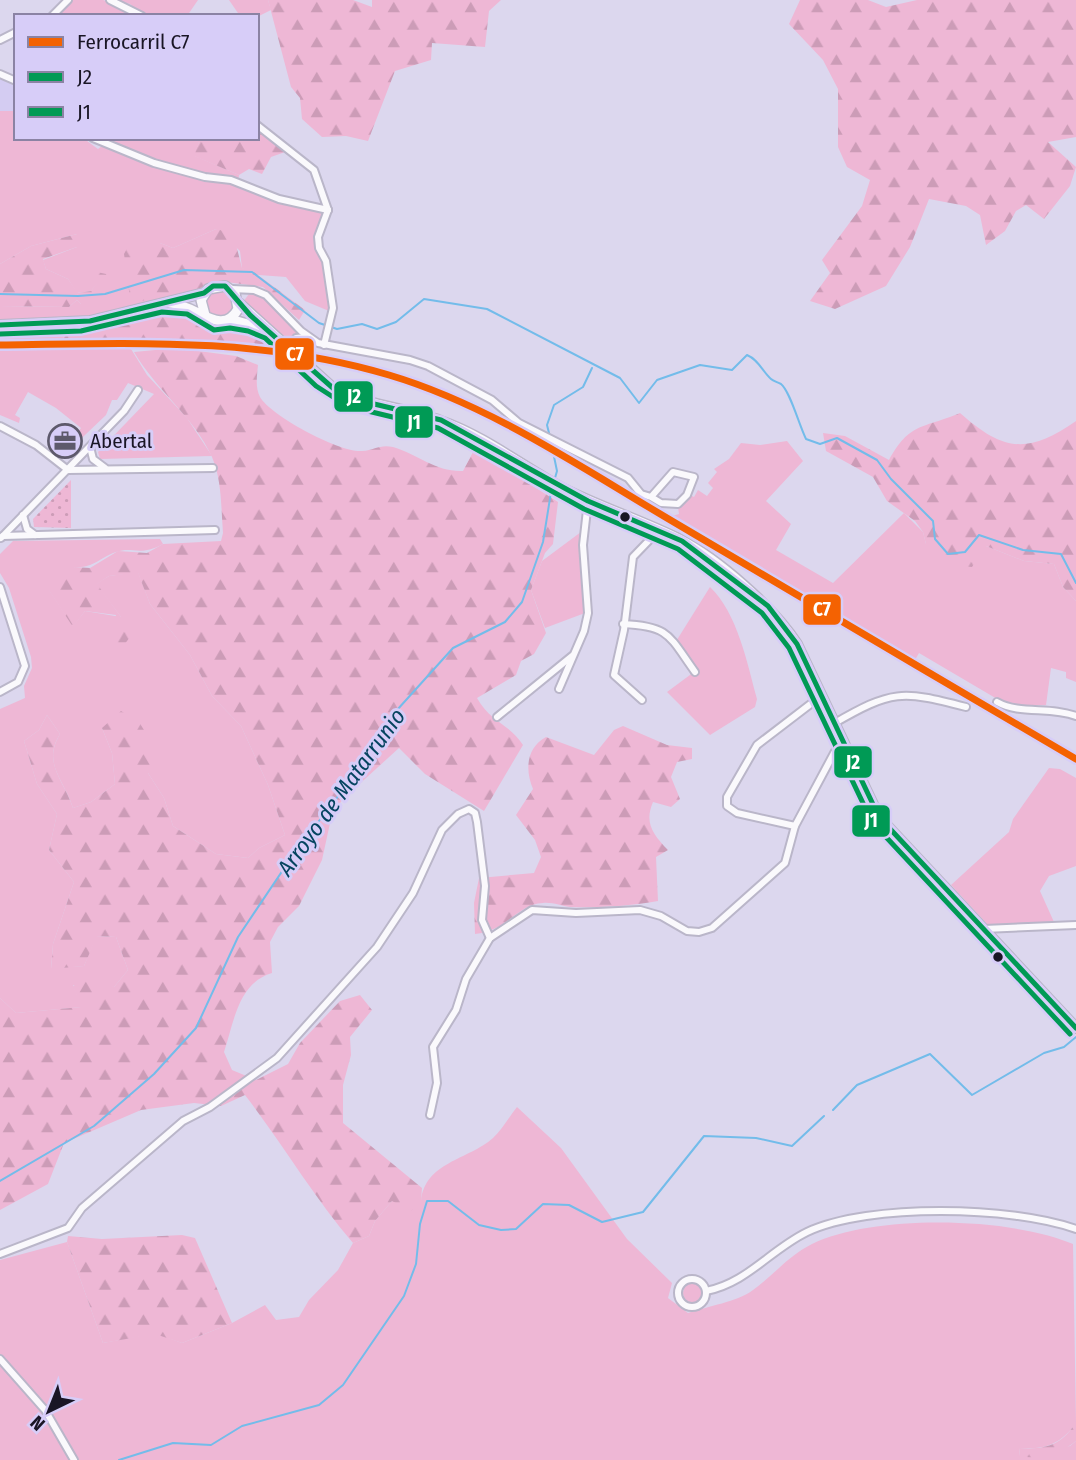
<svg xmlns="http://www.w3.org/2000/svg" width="1076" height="1460" font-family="'Fira Sans Condensed',sans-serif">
<defs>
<pattern id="forest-firs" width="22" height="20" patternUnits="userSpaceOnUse" patternTransform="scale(1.75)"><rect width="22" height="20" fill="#eeb7d5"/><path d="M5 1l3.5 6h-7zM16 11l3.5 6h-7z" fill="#cc9cb7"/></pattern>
<pattern id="park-dots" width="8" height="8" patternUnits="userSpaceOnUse" patternTransform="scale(1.75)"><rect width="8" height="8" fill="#eeb7d5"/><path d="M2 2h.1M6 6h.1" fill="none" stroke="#cc9cb7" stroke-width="1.8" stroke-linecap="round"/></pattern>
</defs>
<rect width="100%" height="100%" fill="#dcd7ee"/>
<path fill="#d4ccf2" d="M0 79 16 86V111H0Z"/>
<g fill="#eeb7d5">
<path d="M70 0H103L127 8 124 13 127 16H55Z"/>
<path d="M116 0H198L187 16H145L130 4Z"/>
<path d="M229 0H268L271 10 257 17 240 16Z"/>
<path d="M0 111H16V138H83L98 149 102 146 233 183 283 204 319 210 322 215 316 236 324 264 329 311 305 301 286 277 259 275 242 268 240 251 216 229 173 248 160 243 169 295 192 291 206 285V289L81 319 0 321V306L69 307 77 300 81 304 97 284 91 291 77 293 68 279 46 269 43 260 77 247V234L31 246 0 264Z"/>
<path d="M95 138H200L195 156 239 175 238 181 166 164Z"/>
<circle cx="220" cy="304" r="14"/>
<path d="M249 294 262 296 298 333 289 344 243 302Z"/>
<path d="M57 330 63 331 64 341 0 343V331Z"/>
<path d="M0 349H131L147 375 187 418 212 456 100 459 98 452 154 394 128 383 117 400H112L106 415 65 454 56 447 60 444 66 448 81 428 56 408 28 392 15 415 20 418 19 423 0 415Z"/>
<path d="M787 441 803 461 766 501 791 524 776 550 833 583 904 513 923 532 926 544 986 546 1024 561 1054 564 1063 587 1076 601V682L1066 678V672L1051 668 1046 705 1009 706 919 653 915 660 672 516 679 514 678 507 690 495 694 497 698 490 707 496 713 488 708 483 717 472 714 469 729 459 741 443 760 445Z"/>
<path d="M581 532 580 568 585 613 545 628 531 590 542 561Z"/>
<path d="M160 539 163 544C139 557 133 546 116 552 99 558 94 568 75 567L49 590 73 626 85 611 121 617 96 584 109 576 138 572 150 604 190 655 212 696 241 726 268 785 285 835 259 848 248 858 216 854 173 826 164 798 148 773 102 728 112 753 115 784 91 802 73 808C64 779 42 764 60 734L47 715 39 730 24 741 37 784 57 814 49 850 74 882 53 944 51 968 84 966 96 936 116 937 128 970 114 987 73 985 82 1007 16 1013 0 998V709L25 698 24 686 32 668 31 657 9 588 0 573V554L13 541Z"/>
<path d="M710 587C738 614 747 663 757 699L755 707 710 735 667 692 694 672 675 643Z"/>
<path d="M1049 768 1060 769 1076 778V866L1049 876 1040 891 1054 922 988 925 951 885 1009 832 1013 819Z"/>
<path d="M517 1107 561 1148 627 1239 672 1283 668 1298 688 1313C708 1306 737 1302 753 1290 774 1275 788 1256 812 1244 874 1214 1010 1217 1073 1244L1076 1423C1061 1444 1045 1450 1020 1448L1019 1456 1070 1446 1076 1441V1460H0V1260L67 1242 103 1343 155 1333 182 1343 232 1323 265 1305 276 1320 299 1317 309 1300 338 1270 353 1243 369 1236 375 1221 392 1201H421C425 1162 468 1160 493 1138 502 1130 509 1117 517 1107Z"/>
<circle cx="693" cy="1293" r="10"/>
</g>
<g fill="url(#forest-firs)">
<path d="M268 0H353L372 7V0H501L489 11 485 47 432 43 431 60 395 71 368 141 346 136 322 137 302 119 300 98 291 87Z"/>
<path d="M800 0H868L886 7 917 0H1076V137L1048 142 1076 167 1070 186 1044 219 1026 205 1016 211 1005 231 986 245 980 215 966 206 929 199 910 247 886 286 835 309 810 301 830 273 822 260 862 206 870 180 847 167 838 147V89L823 60 789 24Z"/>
<path d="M257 127 288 151 271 157 262 174 249 169 239 175 194 156 200 138H257Z"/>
<path d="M216 229 233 233 242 268 250 269 305 310 299 320 263 287 219 281 192 291 136 302 130 298 124 254 130 243H160L173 248Z"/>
<path d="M77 234 81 241 77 247 43 259 46 269 68 279 78 293 91 291 97 284V272L106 274 113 295 93 304H81L77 300 69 307 0 306V264L31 246Z"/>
<path d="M174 308 197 315 211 325 249 327 263 332 280 345 163 340 64 341 63 331Z"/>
<path d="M176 348 236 356 258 365C257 376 255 387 260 397 271 416 340 453 362 451 375 450 380 444 393 447 419 455 436 472 463 471L473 452 483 454 558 502 553 544 545 553 531 590 546 633 534 654 521 661 516 675 477 698C490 722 510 724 523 745L484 811 425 774 399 748 343 799 332 814 322 860 299 906 278 927 270 942 272 973C238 983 234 1022 224 1052L232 1070 256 1080 288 1064 300 1043 340 1001 360 995 372 1010 350 1037 351 1055 343 1085V1123L422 1188 421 1201 411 1211 392 1201 375 1221 369 1236 353 1243C313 1196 282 1143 245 1095L221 1106 194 1103 141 1110 64 1143 48 1184 0 1210V998L16 1013 81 1007 73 986 90 976 114 987 128 970 116 937 97 936 84 966 51 969 53 944 74 882 49 850 57 814 37 784 24 741 39 730 47 715 60 734C42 763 64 780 73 808L91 802 115 784 112 753 102 728 121 711 139 722 157 751 148 773 164 798 173 826 216 854 248 858 259 848 285 835 268 785 241 726 212 696 190 655 150 604 138 573 109 576 97 584 121 617 130 637 124 645 107 641 116 615 85 611 73 627 48 589 62 571 75 567 90 568 118 551 147 553 163 544 221 541 223 533C221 508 222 480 212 457 194 417 156 390 134 352Z"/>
<path d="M960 413C1003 451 1027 455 1076 421V601L1063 587 1054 564 1024 561 986 546 972 567 952 565 926 544 923 532 915 521 887 501 873 477 826 451 823 433 845 436 889 460C910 422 922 429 960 413Z"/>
<path d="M623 726 667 745 692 748V759L677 762 671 777 680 799 671 807 653 802C644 823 653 834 668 850L656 857 658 901C630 906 599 908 570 907 562 906 552 902 543 903 518 904 507 931 475 934L474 903 479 878 534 873 541 857 535 840 516 815 533 789C525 770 526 748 546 737L594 755 614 730Z"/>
<path d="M182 1235 195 1238 232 1323 182 1343 155 1334 103 1343 67 1242 68 1236 102 1239Z"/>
<path d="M1076 1421V1441C1060 1454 1039 1460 1019 1456L1020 1448C1044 1450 1064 1445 1076 1421Z"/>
</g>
<path fill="url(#park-dots)" d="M71 480V528L34 527 33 519Z"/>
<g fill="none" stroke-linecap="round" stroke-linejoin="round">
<g stroke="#73bcea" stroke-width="2">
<path d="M0 294 78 296 105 294 184 270 252 272 319 323 337 329 362 324 377 329 396 322 424 299 487 309 620 378 639 403 657 380 700 365 732 370 747 355C759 360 762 371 771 379 773 381 777 382 781 384 790 391 799 425 806 439L820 444 837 438 877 460 891 479 933 521 935 539 948 554 965 552 979 535 1023 550 1061 554 1076 583"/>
<path d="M550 437 547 425 554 405 583 387 592 368"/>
<path d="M551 442 557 471 555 478"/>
<path d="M833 1110 857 1085 930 1054 972 1095 1044 1053 1064 1047 1076 1037"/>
<path d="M0 1181 94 1126 154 1074 196 1028 238 937 295 852 356 773 388 720 453 648 505 622 522 602 543 542 552 486"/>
<path d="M119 1460 173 1443 211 1445 242 1426 319 1405 343 1385 404 1296 416 1264 420 1224 427 1201H448L479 1225 501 1230 516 1229 543 1204 569 1205 602 1222 643 1212 704 1136 756 1138 792 1146 824 1116"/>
</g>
<g stroke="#bab6c9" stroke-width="10">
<g id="street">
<path d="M110 0 142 16"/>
<path d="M52 16 68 0"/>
<path d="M0 40 16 32"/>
<path d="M0 74 16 81"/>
<path d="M257 125 314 170 328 210"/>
<path d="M93 138 154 163 205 177 231 180 279 199 328 210"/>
<path d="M232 289 254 290 266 295 301 331 318 343 410 360 428 366 492 400 519 423 628 478 641 494 651 497 673 472 694 477 687 495 678 504 661 503 651 497"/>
<path d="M324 345 333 308 326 261 319 248 318 237 328 210"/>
<path d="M290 350 296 338 307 337"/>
<path d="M0 426 36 445 68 470"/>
<path d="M90 447 93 459 105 468"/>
<path d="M68 470 213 468"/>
<path d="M23 515 27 529 35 535"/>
<path d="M3 536 215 530"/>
<path d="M1 538 124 411 138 390"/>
<path d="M0 587 25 666 18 682 0 692"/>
<path d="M623 624C670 626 669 636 695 672"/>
<path d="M559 689 584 631 588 613 583 545 588 501"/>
<path d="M642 700 614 675 624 630 633 557 659 530"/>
<path d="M997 702C1020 715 1050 706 1076 716"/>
<path d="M497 717 572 656"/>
<path d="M833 724C892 690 901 690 966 707"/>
<path d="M795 826 737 813 727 806V797L757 745 821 696"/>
<path d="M984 929 1076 925"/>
<path d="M430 1115 437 1083 433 1047 456 1010 466 979 490 938 532 910 576 913 640 910 661 916 687 931 699 932 712 928 785 863 795 826 841 740"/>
<path d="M0 1254 68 1228 82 1208 183 1121 210 1107 277 1058 377 947 413 893 442 830 458 814 469 809 475 813 477 822 485 886 482 920 490 938"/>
<circle cx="692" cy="1293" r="14"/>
<path d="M706 1291C747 1283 770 1250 807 1232 869 1203 1012 1206 1076 1229"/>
<path d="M0 1359 45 1410 74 1460"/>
</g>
</g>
<g stroke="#bab6c9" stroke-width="12">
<g id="secondary">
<path d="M170 303C197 305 222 338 238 309L235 293 225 286 208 289 201 300 205 315"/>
<path d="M239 303 334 389C368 406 406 408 441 421 484 436 522 466 562 488 600 507 640 520 679 539 718 559 774 608 797 644L879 817 1076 1028"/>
<path d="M230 319 262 328"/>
<path d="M0 325 90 321 204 293"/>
</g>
</g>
<use href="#street" stroke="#faf9fc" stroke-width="6"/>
<use href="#secondary" stroke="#faf9fc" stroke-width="9"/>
<g stroke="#d7cdf8" stroke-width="10">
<path id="bus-1" d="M0 325 90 321 204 293 213 286H225L250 315 334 389 370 403 441 420 588 501 682 541 768 606 797 644 879 817 1076 1028"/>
</g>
<g stroke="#d7cdf8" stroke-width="10">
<path id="bus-2" d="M0 334 81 331 162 312 187 314 214 330 230 328 248 331 265 338 316 386 347 406 438 428 584 509 678 549 762 613 789 648 872 822 1070 1034"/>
</g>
<use href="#bus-1" stroke="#009a55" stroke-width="5"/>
<use href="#bus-2" stroke="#009a55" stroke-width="5"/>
<g stroke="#d7cdf8" stroke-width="12">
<path id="rail-1" d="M0 345C130 343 263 337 389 375 490 405 582 468 672 521 807 601 941 680 1076 759"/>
</g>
<use href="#rail-1" stroke="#f46202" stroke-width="7"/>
</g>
<defs>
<g id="office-ring" transform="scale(1.75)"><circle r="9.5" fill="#d7cdf8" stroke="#5d596b" stroke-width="1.5"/><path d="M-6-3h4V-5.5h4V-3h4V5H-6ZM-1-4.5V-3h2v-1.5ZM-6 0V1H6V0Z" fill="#5d596b"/></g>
</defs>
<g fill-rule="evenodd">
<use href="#office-ring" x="65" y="441"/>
</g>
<g fill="#191525" stroke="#d7cdf8" stroke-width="2.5">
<circle cx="625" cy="517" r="6"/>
<circle cx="998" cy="957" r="6"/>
</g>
<g text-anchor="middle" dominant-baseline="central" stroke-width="6" stroke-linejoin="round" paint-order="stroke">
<g font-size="21" fill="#191525" stroke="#d7cdf8" text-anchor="start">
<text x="90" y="441">Abertal</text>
</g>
<g font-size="23" font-style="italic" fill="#054460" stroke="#d7cdf8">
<text transform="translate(341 792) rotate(-54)">Arroyo de Matarrunio</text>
</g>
</g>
<g stroke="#d7cdf8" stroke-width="2.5">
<rect x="274" y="337" width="41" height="34" rx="7" fill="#f46202"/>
<rect x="333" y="380" width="41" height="33" rx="7" fill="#009a55"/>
<rect x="394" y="405" width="40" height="34" rx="7" fill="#009a55"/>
<rect x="802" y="593" width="40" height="33" rx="7" fill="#f46202"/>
<rect x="833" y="745" width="40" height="34" rx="7" fill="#009a55"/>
<rect x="851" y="804" width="40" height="34" rx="7" fill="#009a55"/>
</g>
<g font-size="19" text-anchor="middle" font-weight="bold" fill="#fff">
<text x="295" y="361">C7</text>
<text x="354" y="403">J2</text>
<text x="414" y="429">J1</text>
<text x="822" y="616">C7</text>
<text x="853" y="769">J2</text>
<text x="871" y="827">J1</text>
</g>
<rect x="14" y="14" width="245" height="126" fill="#d7cdf8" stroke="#8b83a4" stroke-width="2"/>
<rect x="28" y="37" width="35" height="10" fill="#f46202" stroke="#8b83a4" stroke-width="2"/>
<text x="77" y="49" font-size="21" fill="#191525">Ferrocarril C7</text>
<rect x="28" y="72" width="35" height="10" fill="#009a55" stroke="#8b83a4" stroke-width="2"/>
<text x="77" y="84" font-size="21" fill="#191525">J2</text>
<rect x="28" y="107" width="35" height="10" fill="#009a55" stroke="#8b83a4" stroke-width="2"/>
<text x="77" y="119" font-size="21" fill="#191525">J1</text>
<g transform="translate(49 1411) rotate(223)" stroke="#d7cdf8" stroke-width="5" paint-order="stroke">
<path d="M0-5L12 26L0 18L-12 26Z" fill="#191525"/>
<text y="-10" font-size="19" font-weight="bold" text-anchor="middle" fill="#191525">N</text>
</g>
</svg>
